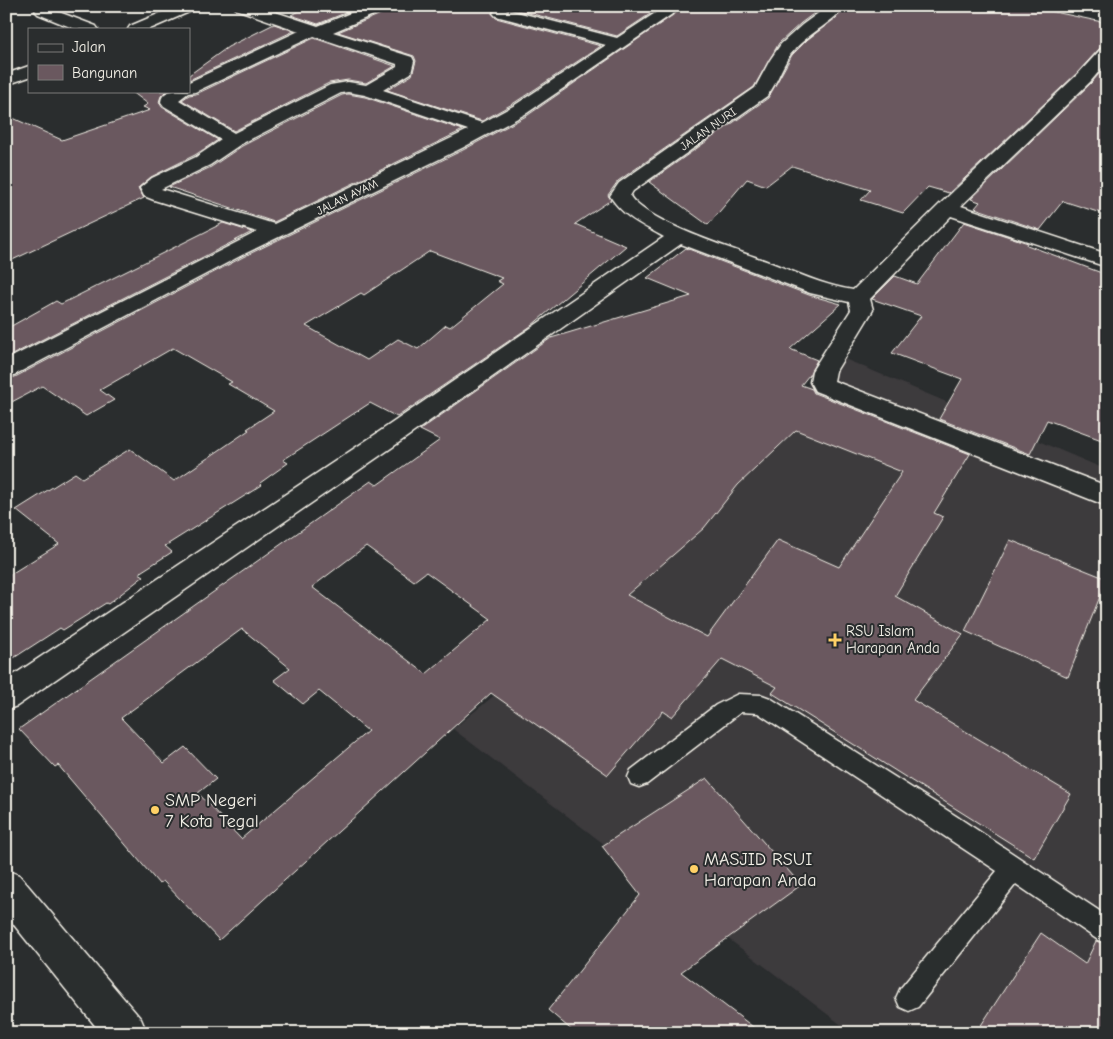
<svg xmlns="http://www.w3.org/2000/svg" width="1113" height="1039" font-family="'Comic Neue',sans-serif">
<rect width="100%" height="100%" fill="#2a2d2e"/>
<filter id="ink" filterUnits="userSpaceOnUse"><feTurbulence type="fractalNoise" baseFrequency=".02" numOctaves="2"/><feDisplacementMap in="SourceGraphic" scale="10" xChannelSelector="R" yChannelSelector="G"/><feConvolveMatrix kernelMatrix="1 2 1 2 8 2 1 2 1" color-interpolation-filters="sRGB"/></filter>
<g filter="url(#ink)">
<path fill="#3d3a3d" d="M833 354 1107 470V1033H852L453 729 672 551Z"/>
<g fill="#6a585f" stroke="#f4f1e8" fill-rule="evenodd">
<path d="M308 6H362L318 24 291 15Z"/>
<path d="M391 6H500L492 12 496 18 601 46 514 103 482 121 387 90 412 75 416 61 414 56 338 32 388 11Z"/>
<path d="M502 6H662L617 36Z"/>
<path d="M686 6H824L801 23 779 43 754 87 618 181 608 195 611 200 575 224 626 246 531 326 397 417 370 403 283 460 288 463 260 483 262 485 165 546 172 552 139 573 144 576 108 604 106 603 63 630 60 628 6 663V577L59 544 16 510 75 473 82 478 130 449 174 481 249 430 247 429 274 411 228 384 232 382 173 348 100 390 114 400 86 416 42 386 6 405V379L15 377 243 257 463 150 528 115ZM430 251 502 278 497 281 503 284 450 327 446 325 418 349 398 339 367 360 306 326 361 293 364 295Z"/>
<path d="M847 6H1026L1107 23V45L1100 48 1077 73 949 193 928 187 903 213 861 200 870 190 792 166 766 186 747 179 708 225 649 182 768 98 792 55 808 39 836 18Z"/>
<path d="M274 24 294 31 189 80V75L228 47Z"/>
<path d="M314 38 395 66 366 83 348 80 329 83 234 131 182 100 189 95 196 94Z"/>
<path d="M1107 65V215L1063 201 1040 230 975 208 980 202 971 199 1091 83Z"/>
<path d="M131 91H166L161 96 159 102 162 107 218 140 195 155 151 177 138 188 144 198 6 263V115L62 140 150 110 143 107 148 104Z"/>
<path d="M348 94 365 97 463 130 274 222 169 187 211 167 242 146 342 95Z"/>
<path d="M964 222 1028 243 1027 245 1107 275V442L1047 420 1030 454 939 419 962 379 892 353 921 316 872 299 895 276 917 284Z"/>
<path d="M223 223 252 232 6 358V329L56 301 61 304Z"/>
<path d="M686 248 809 295 841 304 790 349 817 360 809 375 801 385 812 389 814 393 970 454 934 513 943 517 895 596 963 634 913 700 1071 794 1034 858 772 693 777 687 722 659 672 717 663 711 608 775 491 693 219 940 163 881 159 884 58 765 55 767 19 729 371 481 377 485 440 440 420 430 551 338 691 296 647 278ZM796 430 902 472 839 567 778 540 707 637 627 595 704 528 738 485ZM366 546 414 581 426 572 491 619 426 674 312 587ZM242 629 290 668 274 680 303 704 319 691 368 731 241 839 198 793 216 779 185 747 164 763 121 718Z"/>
<path d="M1010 540 1107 579 1068 677 965 631Z"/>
<path d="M707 778 801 885 681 972 761 1033H575L548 1010 640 895 602 846Z"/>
<path d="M1041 933 1085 964 1096 941 1107 945V1033H976Z"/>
</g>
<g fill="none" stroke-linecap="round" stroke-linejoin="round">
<g stroke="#f4f1e8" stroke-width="3">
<path id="service" d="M738 694 762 695 770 698 956 816 1107 916V943L1098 940 1016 884 918 1007 909 1011 900 1007 896 998 900 989 997 871 758 713 741 712 647 784 639 787 631 784 628 777 631 770 716 705Z"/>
</g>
<g stroke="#f4f1e8" stroke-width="3">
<g id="minor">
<path d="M43 6 96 26 98 29H75L38 14 35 11 38 8Z"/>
<path d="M177 6H198L196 9 150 29H128L130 26Z"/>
<path d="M234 6H257L318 26 368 6H389L387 9 333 32 412 57 414 61 411 73 383 90 482 123 515 105 606 45 496 16 493 13 496 10 501 8 617 38 666 6H684L527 113 462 148 242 255 14 375 6 377V360L257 232 154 200 144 196 140 188 152 178 196 157 221 140 164 106 161 102C162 88 178 91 189 91V82L299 31 236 9ZM314 36 397 64V67L366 85 348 82 330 85 234 133 179 100 188 93 195 92ZM348 92 365 95 468 130 274 224 161 189 210 165 241 144 341 93Z"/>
<path d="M828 6H845C836 20 808 34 795 49 782 62 779 81 767 96L633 191 630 196C646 222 736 250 766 261 795 272 824 286 853 290L940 204 1078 74 1101 49 1107 47V62L1090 82 961 206 1107 254V267L951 216 870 299 873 310 836 371 834 381 1107 486V506L815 391 810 382 812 371 851 310 849 302 810 293 681 244 394 446 17 706 6 710V680L376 434 664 237C643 225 623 217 610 196L619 183 755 88 770 60 781 44 802 25Z"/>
<path d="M1096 6H1107V12L1098 9Z"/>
<path d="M29 66V77L6 85V74Z"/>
</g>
</g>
<g stroke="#f4f1e8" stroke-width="3">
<path id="secondary" d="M6 870 19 875 141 1019 147 1033H101L6 915Z"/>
</g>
<use href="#service" fill="#2a2d2e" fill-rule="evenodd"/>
<use href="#minor" fill="#2a2d2e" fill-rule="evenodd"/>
<use href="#secondary" fill="#2a2d2e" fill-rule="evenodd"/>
</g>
</g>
<g fill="#ffd166" stroke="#2a2d2e" stroke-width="2">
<path d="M832.5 632.5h5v5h5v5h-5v5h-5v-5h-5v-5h5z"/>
<circle cx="155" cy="810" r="5"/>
<circle cx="694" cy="869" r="5"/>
</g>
<g text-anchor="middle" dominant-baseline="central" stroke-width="4" stroke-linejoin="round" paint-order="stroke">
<g font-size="12" fill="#f4f1e8" stroke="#2a2d2e">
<text transform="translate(708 129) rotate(-35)">JALAN NURI</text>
<text transform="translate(347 197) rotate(-26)">JALAN AYAM</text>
</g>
<g font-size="15" fill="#f4f1e8" stroke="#2a2d2e" text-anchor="start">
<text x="846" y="631">RSU Islam<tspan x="846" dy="17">Harapan Anda</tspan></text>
</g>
<g font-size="18" fill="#f4f1e8" stroke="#2a2d2e" text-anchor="start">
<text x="165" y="800">SMP Negeri<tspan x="165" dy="21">7 Kota Tegal</tspan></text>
<text x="704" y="859">MASJID RSUI<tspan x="704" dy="21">Harapan Anda</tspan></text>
</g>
</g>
<rect width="1113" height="1039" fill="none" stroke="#2a2d2e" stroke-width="25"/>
<rect x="12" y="12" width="1088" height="1014" fill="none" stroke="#f4f1e8" stroke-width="2" filter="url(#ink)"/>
<rect x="28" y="28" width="162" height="65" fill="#2a2d2e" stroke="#7b7b78"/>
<rect x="38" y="44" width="25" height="8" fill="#2a2d2e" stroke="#7b7b78"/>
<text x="72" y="52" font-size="15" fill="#f4f1e8">Jalan</text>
<rect x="38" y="65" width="25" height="15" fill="#6a585f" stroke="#7b7b78"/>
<text x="72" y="78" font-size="15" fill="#f4f1e8">Bangunan</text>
</svg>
